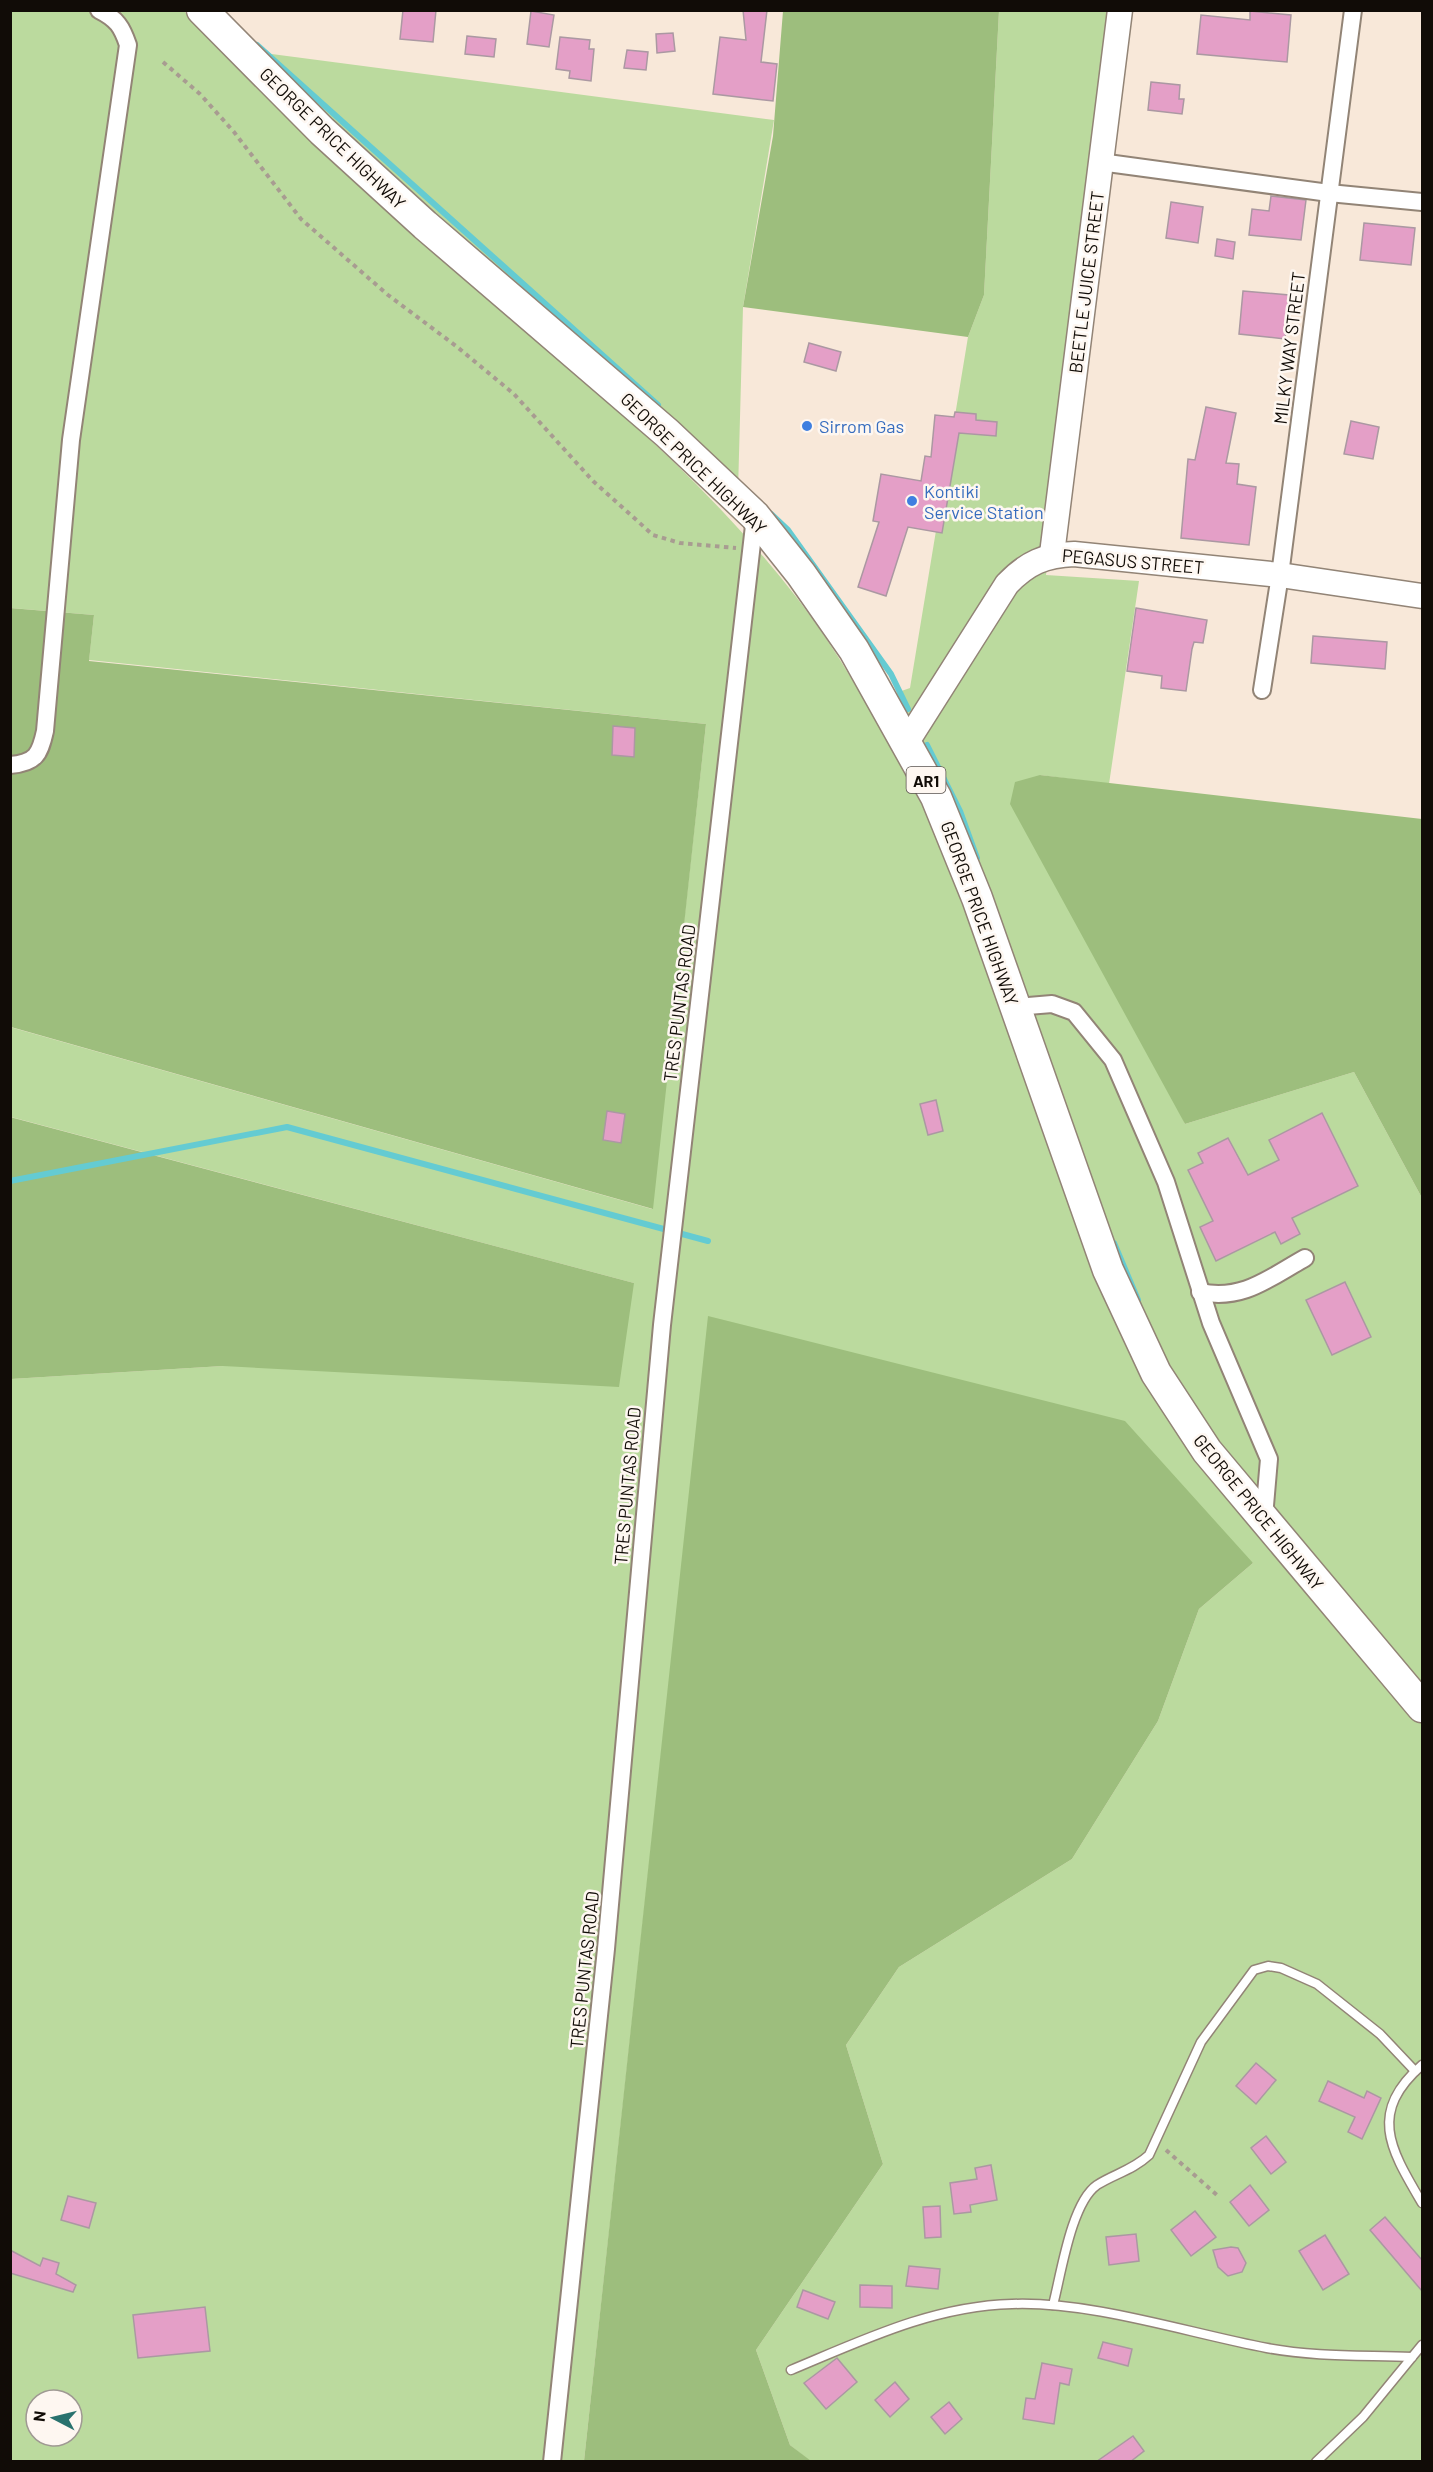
<svg xmlns="http://www.w3.org/2000/svg" width="1433" height="2472" font-family="Barlow,sans-serif">
<rect width="100%" height="100%" fill="#f8e8d9"/>
<g fill="#bbda9e" fill-rule="evenodd">
<path d="M11 11H184C246 76 308 140 374 200 518 329 678 444 797 598 846 661 883 734 922 804L936 797 890 695 910 688 968 337 984 295 999 11H1111L1046 575 1139 581 1109 784 1040 775 1185 1124 1354 1072 1422 1198V2461L811 2462 790 2445 756 2350 883 2164 846 2045 899 1967 1072 1859 1158 1721 1199 1609 1253 1563 709 1317 584 2461H11V1379L223 1366 634 1283 11 1117 10 1027 652 1209 706 724 89 660 94 615 11 608ZM36 2400H72V2436H36Z"/>
<path d="M264 53 774 120 743 307 738 491 376 170Z"/>
</g>
<g fill="#9dbe7d">
<path d="M783 11H999L984 295 968 337 743 307 773 136Z"/>
<path d="M10 608 94 615 89 661 706 724 653 1209 11 1027Z"/>
<path d="M1040 775 1422 819V1198L1354 1072 1185 1124 1010 804 1015 782Z"/>
<path d="M10 1117 634 1283 619 1387 223 1366 11 1379Z"/>
<path d="M708 1316 1125 1421 1253 1563 1199 1609 1158 1721 1072 1859 899 1967 846 2045 883 2164 756 2350 790 2445 811 2461H584Z"/>
</g>
<g fill="none" stroke-linecap="round" stroke-linejoin="round">
<g stroke="#64cbd2" stroke-width="6">
<path d="M257 45 658 405"/>
<path d="M771 514 788 530 891 674 908 709"/>
<path d="M927 745 960 811 977 858"/>
<path d="M10 1181 287 1127 708 1241"/>
<path d="M1114 1243 1138 1300"/>
</g>
</g>
<g fill="#e49fc7" stroke="#ab98a2" stroke-width="1.5">
<path d="M403 10H436L433 42 400 39Z"/>
<path d="M743 10H767L761 62 777 64 773 101 713 94 720 37 746 40Z"/>
<path d="M531 11 554 15 549 47 527 44Z"/>
<path d="M1250 11 1291 15 1287 62 1197 54 1201 15 1250 20Z"/>
<path d="M673 33 675 51 657 53 656 34Z"/>
<path d="M467 36 496 39 494 57 465 54Z"/>
<path d="M560 37 590 40 589 49H594L591 81 569 78 570 71 556 69Z"/>
<path d="M627 50 648 52 646 70 624 68Z"/>
<path d="M1151 82 1180 85 1179 99H1184L1182 114 1148 110Z"/>
<path d="M1271 196 1306 200 1301 240 1249 235 1252 209 1269 211Z"/>
<path d="M1171 202 1203 207 1198 243 1166 238Z"/>
<path d="M1364 223 1415 228 1411 265 1360 260Z"/>
<path d="M1217 239 1235 242 1233 259 1215 256Z"/>
<path d="M1243 291 1289 295 1285 339 1239 334Z"/>
<path d="M809 343 841 352 836 371 804 362Z"/>
<path d="M1206 407 1236 413 1226 463 1239 464 1237 484 1256 487 1249 545 1181 538 1188 459 1195 460Z"/>
<path d="M955 412 976 414V420L997 422 996 436 959 433 942 533 908 527 886 596 858 587 879 522 873 521 881 474 921 481 925 456 931 457 935 415 954 417Z"/>
<path d="M1351 421 1379 427 1373 459 1344 454Z"/>
<path d="M1136 608 1207 620 1203 643 1194 642 1192 649 1186 691 1161 688 1162 676 1127 671Z"/>
<path d="M1313 636 1387 642 1385 669 1311 663Z"/>
<path d="M613 726 635 728 634 757 612 755Z"/>
<path d="M936 1100 943 1131 928 1135 920 1104Z"/>
<path d="M607 1111 625 1114 621 1143 603 1140Z"/>
<path d="M1322 1113 1358 1186 1292 1218 1300 1234 1281 1244 1275 1232 1216 1261 1200 1227 1213 1221 1188 1170 1203 1163 1198 1153 1228 1138 1248 1175 1279 1160 1269 1140Z"/>
<path d="M1345 1282 1371 1337 1332 1355 1306 1300Z"/>
<path d="M1256 2063 1276 2080 1256 2104 1236 2086Z"/>
<path d="M1328 2081 1364 2098 1367 2091 1381 2098 1362 2139 1348 2132 1355 2117 1319 2101Z"/>
<path d="M1266 2136 1286 2162 1271 2174 1251 2148Z"/>
<path d="M991 2165 997 2200 970 2205 971 2212 954 2214 950 2183 977 2179 975 2168Z"/>
<path d="M1250 2185 1269 2210 1249 2226 1230 2202Z"/>
<path d="M68 2196 96 2203 89 2228 61 2220Z"/>
<path d="M940 2206 941 2237 925 2238 923 2207Z"/>
<path d="M1195 2211 1216 2237 1191 2256 1171 2230Z"/>
<path d="M1385 2217 1422 2260V2291L1370 2230Z"/>
<path d="M1136 2234 1139 2261 1109 2265 1106 2237Z"/>
<path d="M1325 2235 1349 2274 1323 2290 1299 2251Z"/>
<path d="M1231 2247 1238 2248 1246 2263 1242 2272 1228 2276 1218 2267 1213 2250Z"/>
<path d="M10 2250 40 2266 43 2258 59 2263 56 2274 76 2285 73 2292 10 2273Z"/>
<path d="M909 2266 940 2269 938 2289 906 2286Z"/>
<path d="M860 2285 892 2286V2308L860 2307Z"/>
<path d="M803 2290 835 2302 828 2319 797 2307Z"/>
<path d="M205 2307 210 2351 138 2358 133 2315Z"/>
<path d="M1103 2342 1132 2349 1128 2366 1098 2358Z"/>
<path d="M837 2358 857 2382 826 2409 804 2383Z"/>
<path d="M1042 2363 1072 2369 1069 2385 1060 2383 1054 2424 1023 2419 1026 2398 1035 2399Z"/>
<path d="M895 2382 909 2399 890 2417 875 2400Z"/>
<path d="M949 2402 962 2419 945 2434 931 2417Z"/>
<path d="M1133 2436 1144 2451 1130 2462H1096Z"/>
</g>
<g fill="none" stroke-linecap="round" stroke-linejoin="round">
<g stroke="#928476" stroke-width="11">
<g id="lane">
<path d="M1422 2065C1367 2113 1391 2150 1422 2203"/>
<path d="M1053 2305C1061 2275 1071 2203 1097 2185 1114 2174 1133 2170 1149 2155L1201 2042 1254 1970 1268 1966 1281 1968 1317 1984 1380 2034 1415 2071"/>
<path d="M791 2370C863 2340 933 2306 1012 2304 1091 2301 1188 2333 1267 2348 1314 2357 1364 2355 1412 2357"/>
<path d="M1316 2462 1363 2417 1422 2345"/>
</g>
</g>
<g stroke="#928476" stroke-width="20">
<g id="street">
<path d="M1100 162 1329 193 1422 202"/>
<path d="M1262 690 1280 575 1353 10"/>
<path d="M10 765C36 763 40 754 45 731L71 440 128 45C122 27 117 19 99 10"/>
<path d="M1015 1007 1052 1004 1074 1012 1113 1060 1166 1182 1211 1323 1269 1459 1264 1517"/>
<path d="M1200 1292C1243 1301 1269 1278 1305 1258"/>
<path d="M552 2462 606 1949 662 1325 755 517"/>
</g>
</g>
<g stroke="#928476" stroke-width="27">
<g id="secondary">
<path d="M1052 554 1120 10"/>
<path d="M905 745 1007 584C1027 563 1045 555 1074 554L1280 575 1422 596"/>
</g>
</g>
<g stroke="#928476" stroke-width="33">
<path id="highway" d="M202 10 322 131 425 225 667 433 755 516 801 574 854 650 936 797 977 898 1108 1270 1156 1373 1207 1451 1422 1707"/>
</g>
<g stroke="#a89c91" stroke-width="4" stroke-dasharray="4.5 4.5" stroke-linecap="butt">
<path d="M163 62 200 94 234 132 301 219 388 295 456 346 514 394 593 481 653 535 680 543 736 548"/>
<path d="M1166 2150 1217 2195"/>
</g>
<use href="#lane" stroke="#fff" stroke-width="8"/>
<use href="#street" stroke="#fff" stroke-width="16"/>
<use href="#secondary" stroke="#fff" stroke-width="24"/>
<use href="#highway" stroke="#fff" stroke-width="30"/>
</g>
<g fill="#3f7fe0" stroke="#fef7f1" stroke-width="2">
<circle cx="807" cy="426" r="6"/>
<circle cx="912" cy="501" r="6"/>
</g>
<g text-anchor="middle" dominant-baseline="central" stroke-width="5" stroke-linejoin="round" paint-order="stroke">
<rect fill="#fef7f1" stroke="#58524d" stroke-width="1.5" x="906.5" y="767" width="39" height="26" rx="4.5"/>
<g font-size="16" font-weight="bold" fill="#110c07">
<text x="926" y="780">AR1</text>
</g>
<g font-size="18" fill="#110c07" stroke="#fef7f1">
<text transform="translate(333 138) rotate(44)">GEORGE PRICE HIGHWAY</text>
<text transform="translate(1086 282) rotate(-83)">BEETLE JUICE STREET</text>
<text transform="translate(1289 348) rotate(-83)">MILKY WAY STREET</text>
<text transform="translate(694 463) rotate(44)">GEORGE PRICE HIGHWAY</text>
<text transform="translate(1133 561) rotate(5)">PEGASUS STREET</text>
<text transform="translate(980 913) rotate(70)">GEORGE PRICE HIGHWAY</text>
<text transform="translate(679 1003) rotate(-83)">TRES PUNTAS ROAD</text>
<text transform="translate(627 1486) rotate(-85)">TRES PUNTAS ROAD</text>
<text transform="translate(1259 1512) rotate(51)">GEORGE PRICE HIGHWAY</text>
<text transform="translate(584 1970) rotate(-84)">TRES PUNTAS ROAD</text>
</g>
<g font-size="18" fill="#366cbe" stroke="#fef7f1" text-anchor="start">
<text x="819" y="426">Sirrom Gas</text>
<text x="924" y="491">Kontiki<tspan x="924" dy="21">Service Station</tspan></text>
</g>
</g>
<rect width="1433" height="2472" fill="none" stroke="#110c07" stroke-width="24"/>
<g transform="translate(54 2418) rotate(277)"><circle r="28" fill="#fef7f1" stroke="#9f9993" stroke-width="1.5"/>
<path d="M0-4.5L10 22L0 15L-10 22Z" fill="#29726e"/>
<text y="-9" font-size="16" font-weight="bold" text-anchor="middle" fill="#110c07">N</text>
</g>
</svg>
